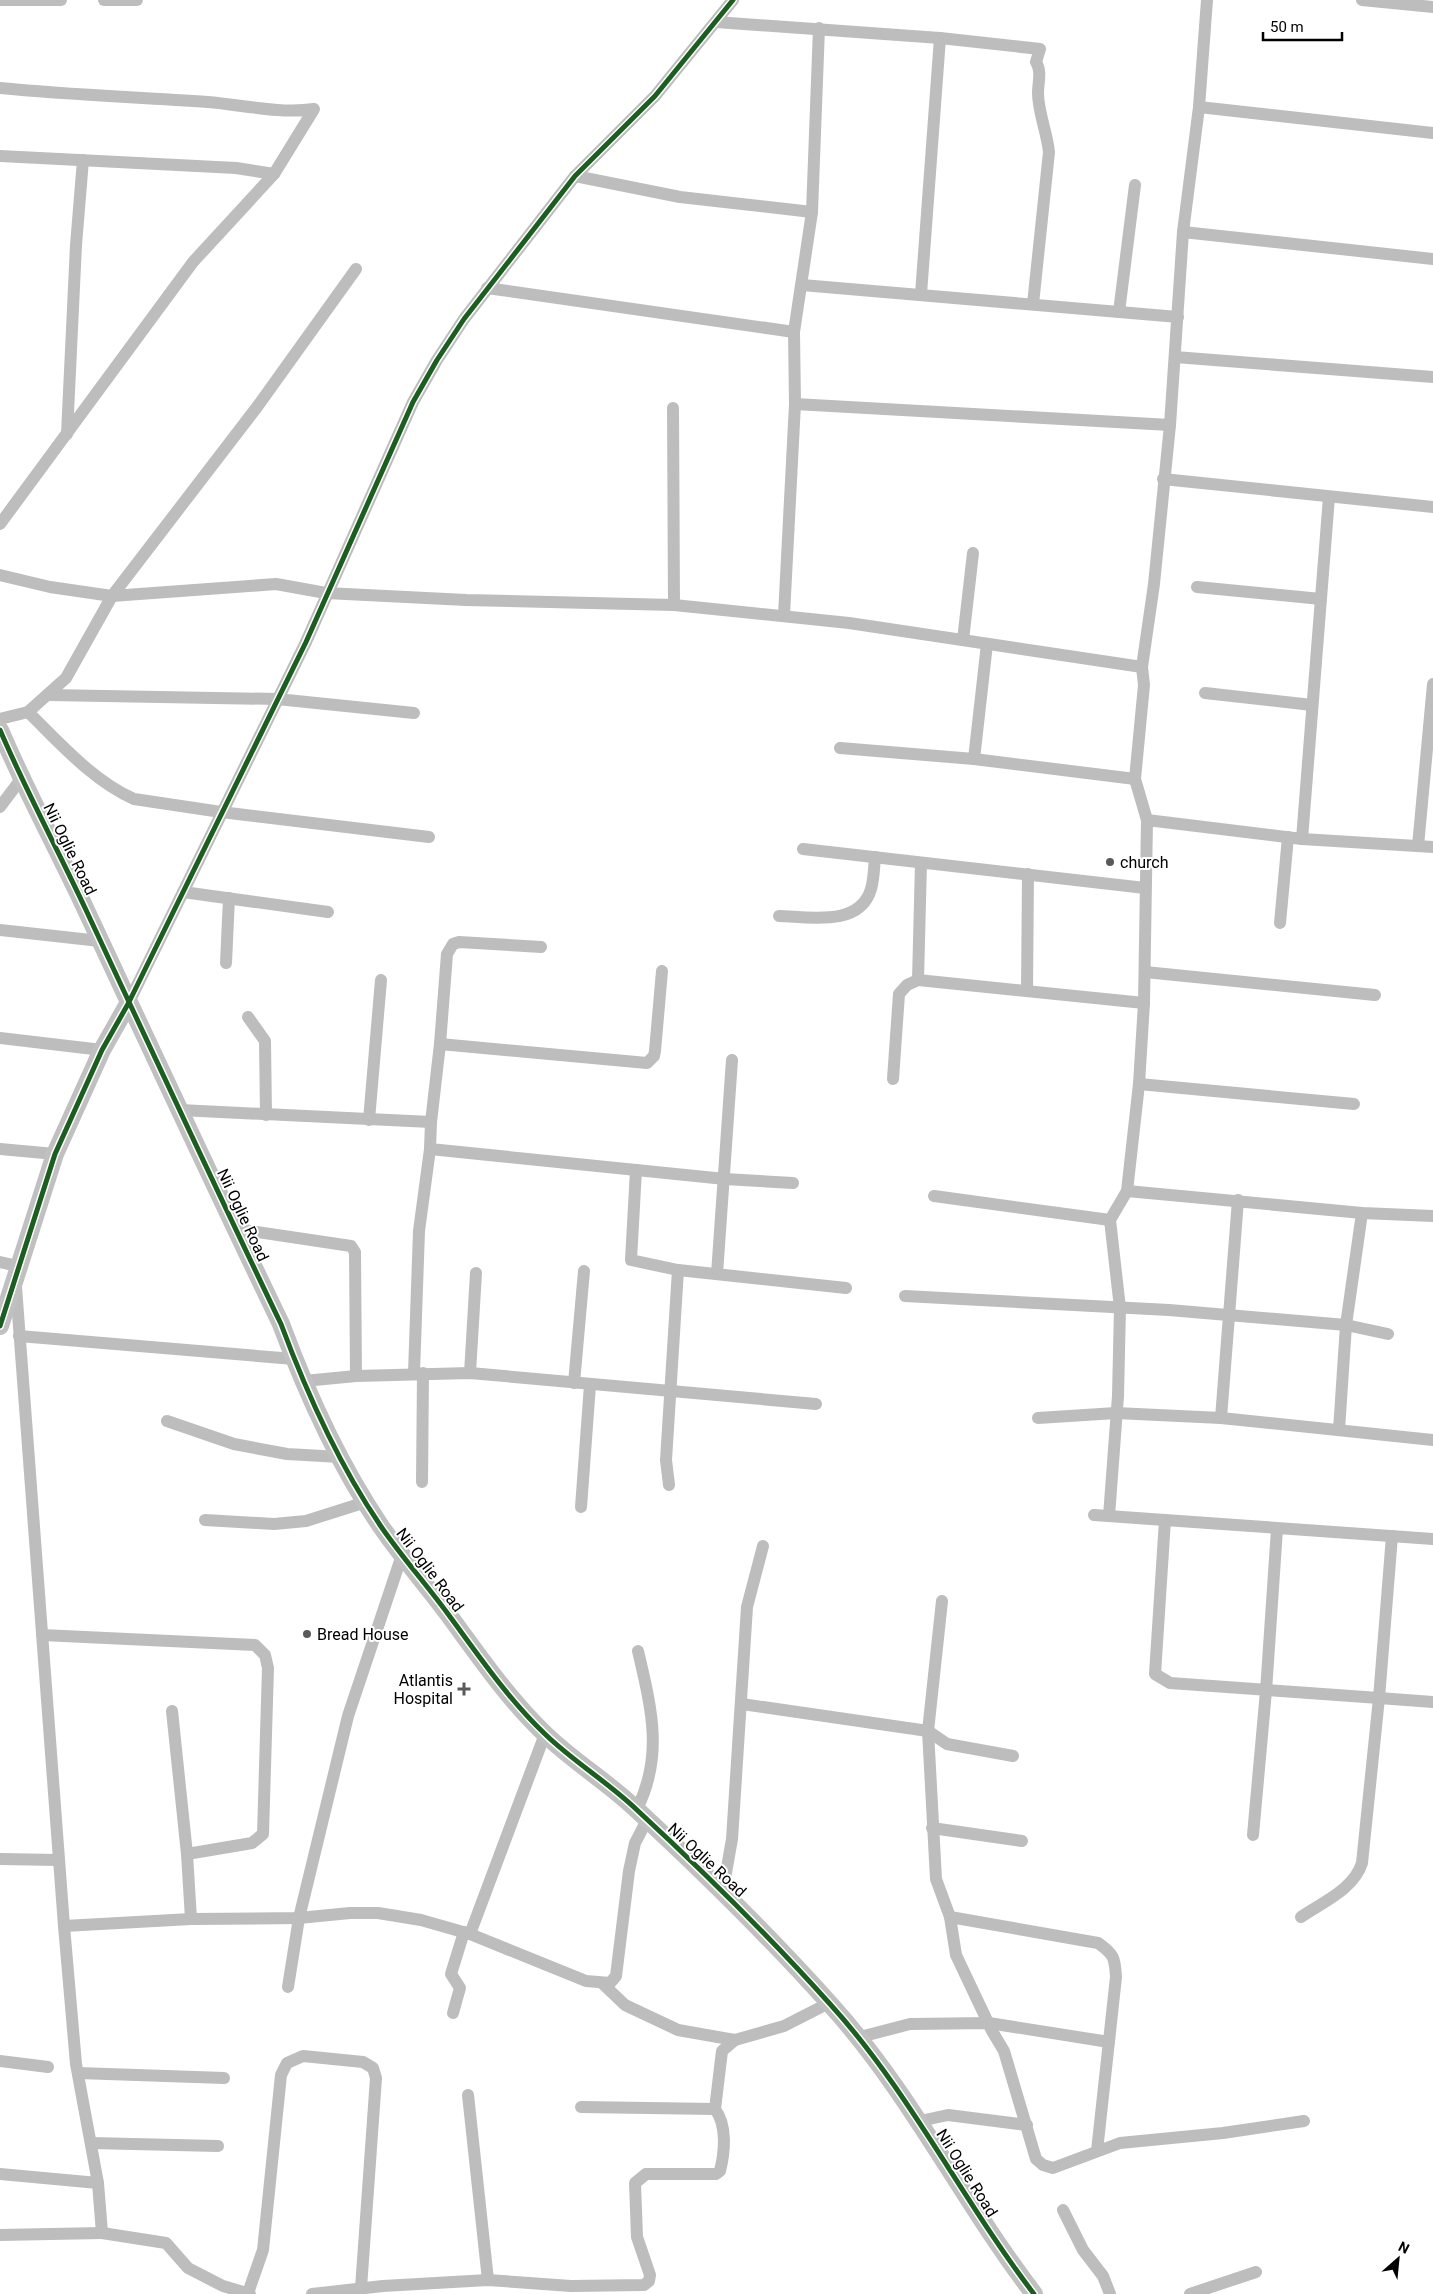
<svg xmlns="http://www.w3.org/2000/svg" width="1433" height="2294" font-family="Roboto,sans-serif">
<rect width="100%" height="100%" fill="#fff"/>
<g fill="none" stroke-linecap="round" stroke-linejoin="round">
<g stroke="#bdbdbd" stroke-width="12">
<path d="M0 0H61"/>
<path d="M104 0H137"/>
<path d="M1362 0 1433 7"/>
<path d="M716 22 940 38 1040 49 1036 62C1042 72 1038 82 1038 93 1038 112 1047 132 1049 152L1033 304"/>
<path d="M0 88C69 95 139 97 208 102 243 105 280 114 314 109L274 174 193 262 0 524"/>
<path d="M1199 107 1433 133"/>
<path d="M0 156 236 168 274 174"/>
<path d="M575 176 680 197 812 212"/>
<path d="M1183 232 1433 259"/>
<path d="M802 285 1178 317"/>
<path d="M487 288 794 332"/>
<path d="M921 294 940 38"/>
<path d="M1119 312 1135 185"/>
<path d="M1175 357 1433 377"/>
<path d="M795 404 1170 425"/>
<path d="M673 408 674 605"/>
<path d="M67 434 76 245 83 160"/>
<path d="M1163 479 1433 507"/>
<path d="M0 575 50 587 112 596 276 584 326 593 466 600 674 605 849 623 1142 667"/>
<path d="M1197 587 1321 599"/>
<path d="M784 615 795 404 794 332 812 212 819 28"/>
<path d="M963 640 973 553"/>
<path d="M1205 693 1312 705"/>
<path d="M49 695 277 699 414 713"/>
<path d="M28 712C60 743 93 781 134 799L221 812 429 837"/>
<path d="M0 719 28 712 66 678 112 596 257 407 356 269"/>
<path d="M840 748 974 759 1135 779"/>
<path d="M974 759 987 644"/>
<path d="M0 807 21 779"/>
<path d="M1147 820 1135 779 1144 685 1142 667 1154 584 1170 425 1183 232 1199 107 1207 0"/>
<path d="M1302 839 1329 497"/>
<path d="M1418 846 1433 684"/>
<path d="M803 849 1145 888"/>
<path d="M183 892 328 912"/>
<path d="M779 916C810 917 860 927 871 889 874 879 874 867 875 857"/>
<path d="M1280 923 1288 837"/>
<path d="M0 930 100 941"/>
<path d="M226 963 229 898"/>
<path d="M1145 972 1375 995"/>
<path d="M918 980 921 863"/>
<path d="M1027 991 1028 874"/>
<path d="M128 1004 306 642 413 402 437 360 464 319 575 176 655 96 733 0"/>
<path d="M248 1017 265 1041 266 1115"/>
<path d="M0 1038 102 1050"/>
<path d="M440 1044 447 954 453 944 459 942 541 947"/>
<path d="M893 1079 899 994 907 985 918 980 1144 1003"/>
<path d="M1139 1084 1354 1104"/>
<path d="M180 1110 431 1122 440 1044 647 1063 654 1056 655 1051 662 971"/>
<path d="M369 1120 381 980"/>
<path d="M431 1122 430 1149 725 1179 793 1183"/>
<path d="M0 1149 55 1154"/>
<path d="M636 1170 631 1260 678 1270 846 1288"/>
<path d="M1127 1191 1362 1213 1433 1216"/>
<path d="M934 1196 1110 1220"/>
<path d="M237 1229 351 1246 355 1252 356 1376"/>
<path d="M0 1262 18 1266"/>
<path d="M717 1274 732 1060"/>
<path d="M16 1287 64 1926 76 2064 98 2183 102 2233 166 2243 188 2268 223 2286 250 2294"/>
<path d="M905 1296 1169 1310 1346 1325 1388 1334"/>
<path d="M19 1336 294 1359"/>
<path d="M414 1373 419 1231 430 1149"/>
<path d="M470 1373 476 1273"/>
<path d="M304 1381 356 1376 470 1373 816 1404"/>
<path d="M574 1383 584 1271"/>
<path d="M1038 1418 1116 1413 1221 1418 1433 1440"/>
<path d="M1221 1418 1238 1200"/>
<path d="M167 1421 234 1444 287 1454 340 1457"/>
<path d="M1339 1430 1346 1325 1362 1213"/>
<path d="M422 1482 423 1373"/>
<path d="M669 1485 666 1460 678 1270"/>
<path d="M581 1507 590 1385"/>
<path d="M1094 1515 1433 1539"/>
<path d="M1109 1516 1118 1396 1120 1308 1110 1220 1127 1191 1139 1084 1144 1003 1147 820 1302 839 1433 847"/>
<path d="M205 1520 274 1524 306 1521 366 1502"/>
<path d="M1165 1520 1155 1674 1170 1683 1379 1698 1392 1536"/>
<path d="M942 1601 928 1731 936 1879 950 1917 956 1955 992 2031 1004 2051 1036 2159 1043 2165 1053 2168 1120 2143 1223 2133 1304 2121"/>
<path d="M42 1635 255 1645 265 1655 268 1668 263 1834 252 1843 187 1854"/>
<path d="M742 1704 928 1731 947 1744 1013 1756"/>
<path d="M172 1711 187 1854 191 1919"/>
<path d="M637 1809C664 1755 651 1707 638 1651"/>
<path d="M932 1828 1022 1841"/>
<path d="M1253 1835 1266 1691 1277 1529"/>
<path d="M0 1859 59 1860"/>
<path d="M723 1890 732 1839 747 1607 763 1546"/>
<path d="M950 1917 1098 1943C1114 1954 1115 1958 1116 1977L1097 2151"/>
<path d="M1301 1917C1323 1902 1354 1889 1362 1863L1379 1698 1433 1702"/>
<path d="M64 1926 191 1919 299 1918 350 1913H378L421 1920 470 1934 586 1981 610 1983 616 1976 629 1871 635 1843 647 1820"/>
<path d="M470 1934 545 1734"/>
<path d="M602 1983 625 2005 678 2030 735 2040"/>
<path d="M288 1987 299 1918 348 1716 402 1555"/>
<path d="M453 2013 460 1988 451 1974 464 1932"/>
<path d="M860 2037 910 2024 989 2023 1109 2042"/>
<path d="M0 2061 48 2067"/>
<path d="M78 2073 224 2078"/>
<path d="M468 2095 488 2280"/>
<path d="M581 2107 715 2109"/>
<path d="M920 2121 948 2115 1027 2125"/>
<path d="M91 2143 218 2146"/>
<path d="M0 2174 98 2183"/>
<path d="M1063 2210 1083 2250 1103 2276 1110 2294"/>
<path d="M0 2235 102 2233"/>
<path d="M248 2293 263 2250 281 2075 287 2063 303 2056 363 2062 373 2068 376 2078 361 2288"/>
<path d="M312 2294 383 2286 488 2280 571 2286 644 2285 649 2281 650 2275 637 2237 635 2183 646 2174H716L720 2171C725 2151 727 2125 715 2109L722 2051 735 2040 784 2026 829 2003"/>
<path d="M1190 2294 1256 2272"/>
</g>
<g stroke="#c0c0c0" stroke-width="18">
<path d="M0 730C26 791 58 850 86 910 151 1049 215 1187 281 1324 307 1394 338 1463 380 1525 401 1556 426 1584 448 1614 479 1656 508 1699 546 1735 574 1762 609 1783 637 1810 704 1872 769 1936 830 2004 910 2092 962 2200 1034 2294"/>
<path d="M0 1326 55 1154 102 1050 128 1004"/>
</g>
<g stroke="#fff" stroke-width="8">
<g id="cycleway">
<path d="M0 730C26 791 58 850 86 910 151 1049 215 1187 281 1324 307 1394 338 1463 380 1525 401 1556 426 1584 448 1614 479 1656 508 1699 546 1735 574 1762 609 1783 637 1810 704 1872 769 1936 830 2004 910 2092 962 2200 1034 2294"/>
<path d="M0 1326 55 1154 102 1050 128 1004 306 642 413 402 437 360 464 319 575 176 655 96 733 0"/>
</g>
</g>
<use href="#cycleway" stroke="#1b5e20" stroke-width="5"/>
</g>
<g fill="#595959" stroke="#fff" stroke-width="2">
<circle cx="1110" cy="862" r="5"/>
<circle cx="307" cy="1634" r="5"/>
<path d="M461.5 1681.5h5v5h5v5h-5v5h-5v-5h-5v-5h5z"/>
</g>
<g text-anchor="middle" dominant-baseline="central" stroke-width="4" stroke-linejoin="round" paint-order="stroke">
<g font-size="16" fill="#000" stroke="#fff">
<text transform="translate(70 849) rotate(64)">Nii Oglie Road</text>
<text transform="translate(243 1215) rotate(65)">Nii Oglie Road</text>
<text transform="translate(430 1570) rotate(53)">Nii Oglie Road</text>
<text transform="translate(707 1860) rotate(43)">Nii Oglie Road</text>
<text transform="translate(967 2173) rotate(58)">Nii Oglie Road</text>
</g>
<g font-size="16" fill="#000" stroke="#fff" text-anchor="start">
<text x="1120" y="862">church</text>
<text x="317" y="1634">Bread House</text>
<text x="453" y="1680" text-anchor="end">Atlantis<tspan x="453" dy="18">Hospital</tspan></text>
</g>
</g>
<g transform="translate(1398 2259) rotate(27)" stroke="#ffffff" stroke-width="4" paint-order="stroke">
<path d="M0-4L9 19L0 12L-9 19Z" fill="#000000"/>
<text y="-8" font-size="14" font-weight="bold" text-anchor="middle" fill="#000000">N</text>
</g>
<path d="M1263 32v8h79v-8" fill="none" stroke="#000000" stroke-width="2.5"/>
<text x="1270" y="32" font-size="15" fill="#000000" stroke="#ffffff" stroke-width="4" paint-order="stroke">50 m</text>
</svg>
